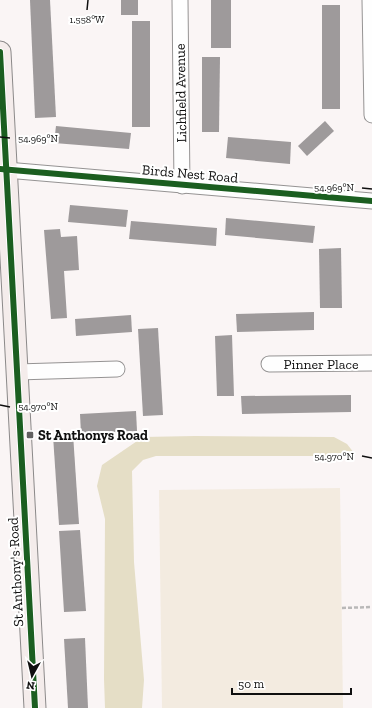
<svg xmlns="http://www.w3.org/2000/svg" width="372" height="708" font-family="'Zilla Slab',serif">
<rect width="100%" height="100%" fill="#faf5f5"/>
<path fill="#e5dec6" d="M195 436 334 437 347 444 354 453 346 456H156L143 460 132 471 134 562 144 680 142 708H105L104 679 105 519 97 486 102 465 143 437Z"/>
<path fill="#f3ebe0" d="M340 488 343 708H162L159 490Z"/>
<g fill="#9e9a9b">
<path d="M30 0H50L56 117 35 118Z"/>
<rect x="121" y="0" width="17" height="15"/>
<rect x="211" y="0" width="20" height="48"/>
<rect x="322" y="5" width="18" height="104"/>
<rect x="132" y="21" width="18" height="106"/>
<path d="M202 57H220L219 132H202Z"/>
<path d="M325 121 334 131 307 156 298 146Z"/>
<path d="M56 126 131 133 129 149 54 143Z"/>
<path d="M228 137 291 142 290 164 226 158Z"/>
<path d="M70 205 128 210 126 227 68 222Z"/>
<path d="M226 218 315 226 313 243 225 235Z"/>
<path d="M131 221 217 228 216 246 129 239Z"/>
<path d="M60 229 61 237 77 236 79 270 64 271 67 318 51 319 44 230Z"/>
<path d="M341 248 342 308H320L319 249Z"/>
<path d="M314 312V330L237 332 236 314Z"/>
<path d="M131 315 132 332 76 336 75 319Z"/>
<path d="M158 328 163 415 143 416 138 329Z"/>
<path d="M232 335 234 396H217L215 336Z"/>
<path d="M351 395V412L242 414 241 396Z"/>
<path d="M136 411 137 431 81 434 80 414Z"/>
<path d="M73 434 79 524 59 525 53 436Z"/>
<path d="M80 530 86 611 64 612 59 531Z"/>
<path d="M85 638 88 708H68L64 639Z"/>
</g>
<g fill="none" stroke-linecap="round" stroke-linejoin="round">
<g stroke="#959393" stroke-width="17">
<g id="street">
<path d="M180 0 182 186"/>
<path d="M370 0 372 115"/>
<path d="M6 170 372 201"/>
<path d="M269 364 372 363"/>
<path d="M17 372 117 369"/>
</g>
</g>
<g stroke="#8b8989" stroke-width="23">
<path id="secondary" d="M0 52 35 708"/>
</g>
<path stroke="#b9b8b8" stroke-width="2.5" stroke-dasharray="4 2" stroke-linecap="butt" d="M342 608 372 607"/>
<use href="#street" stroke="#fefefe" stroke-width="15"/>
<use href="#secondary" stroke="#f4eceb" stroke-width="21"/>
<g stroke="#fff" stroke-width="8">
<g id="cycleway">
<path d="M0 52 35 708"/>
<path d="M0 169 372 201"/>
</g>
</g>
<use href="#cycleway" stroke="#1b5e20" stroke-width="6"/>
</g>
<path fill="none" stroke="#0f0f0f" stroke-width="1.5" d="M87 10 88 0M0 137 10 138M362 188 372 189M0 405 10 407M362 456 372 458"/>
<rect fill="#616060" stroke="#fff" stroke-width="1.5" x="26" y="431" width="8" height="8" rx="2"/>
<g text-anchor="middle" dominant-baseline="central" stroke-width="4" stroke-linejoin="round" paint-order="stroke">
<g font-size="14" fill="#0f0f0f" stroke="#fff">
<text transform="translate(181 93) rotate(-91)">Lichfield Avenue</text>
<text transform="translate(190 174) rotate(5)">Birds Nest Road</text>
<text x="321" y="364">Pinner Place</text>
<text transform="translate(16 572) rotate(-93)">St Anthony's Road</text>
</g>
<g font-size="14" font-weight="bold" fill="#0f0f0f" stroke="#fff" text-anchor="start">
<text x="38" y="435">St Anthonys Road</text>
</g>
</g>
<g font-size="10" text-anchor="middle" fill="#0f0f0f" stroke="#fff" stroke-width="4" stroke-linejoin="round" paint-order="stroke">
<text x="87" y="23">1.558°W</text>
<text x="38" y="142">54.969°N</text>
<text x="334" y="191">54.969°N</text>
<text x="38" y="410">54.970°N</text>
<text x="334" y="460">54.970°N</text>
</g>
<g transform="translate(32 676) rotate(188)" stroke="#ffffff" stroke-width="3" paint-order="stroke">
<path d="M0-3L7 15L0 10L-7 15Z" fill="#0f0f0f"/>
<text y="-6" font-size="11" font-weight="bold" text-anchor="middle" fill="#0f0f0f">N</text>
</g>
<path d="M232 688v6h119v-6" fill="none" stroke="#0f0f0f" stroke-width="2"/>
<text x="238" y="688" font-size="12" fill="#0f0f0f" stroke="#ffffff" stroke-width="3" paint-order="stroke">50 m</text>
</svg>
